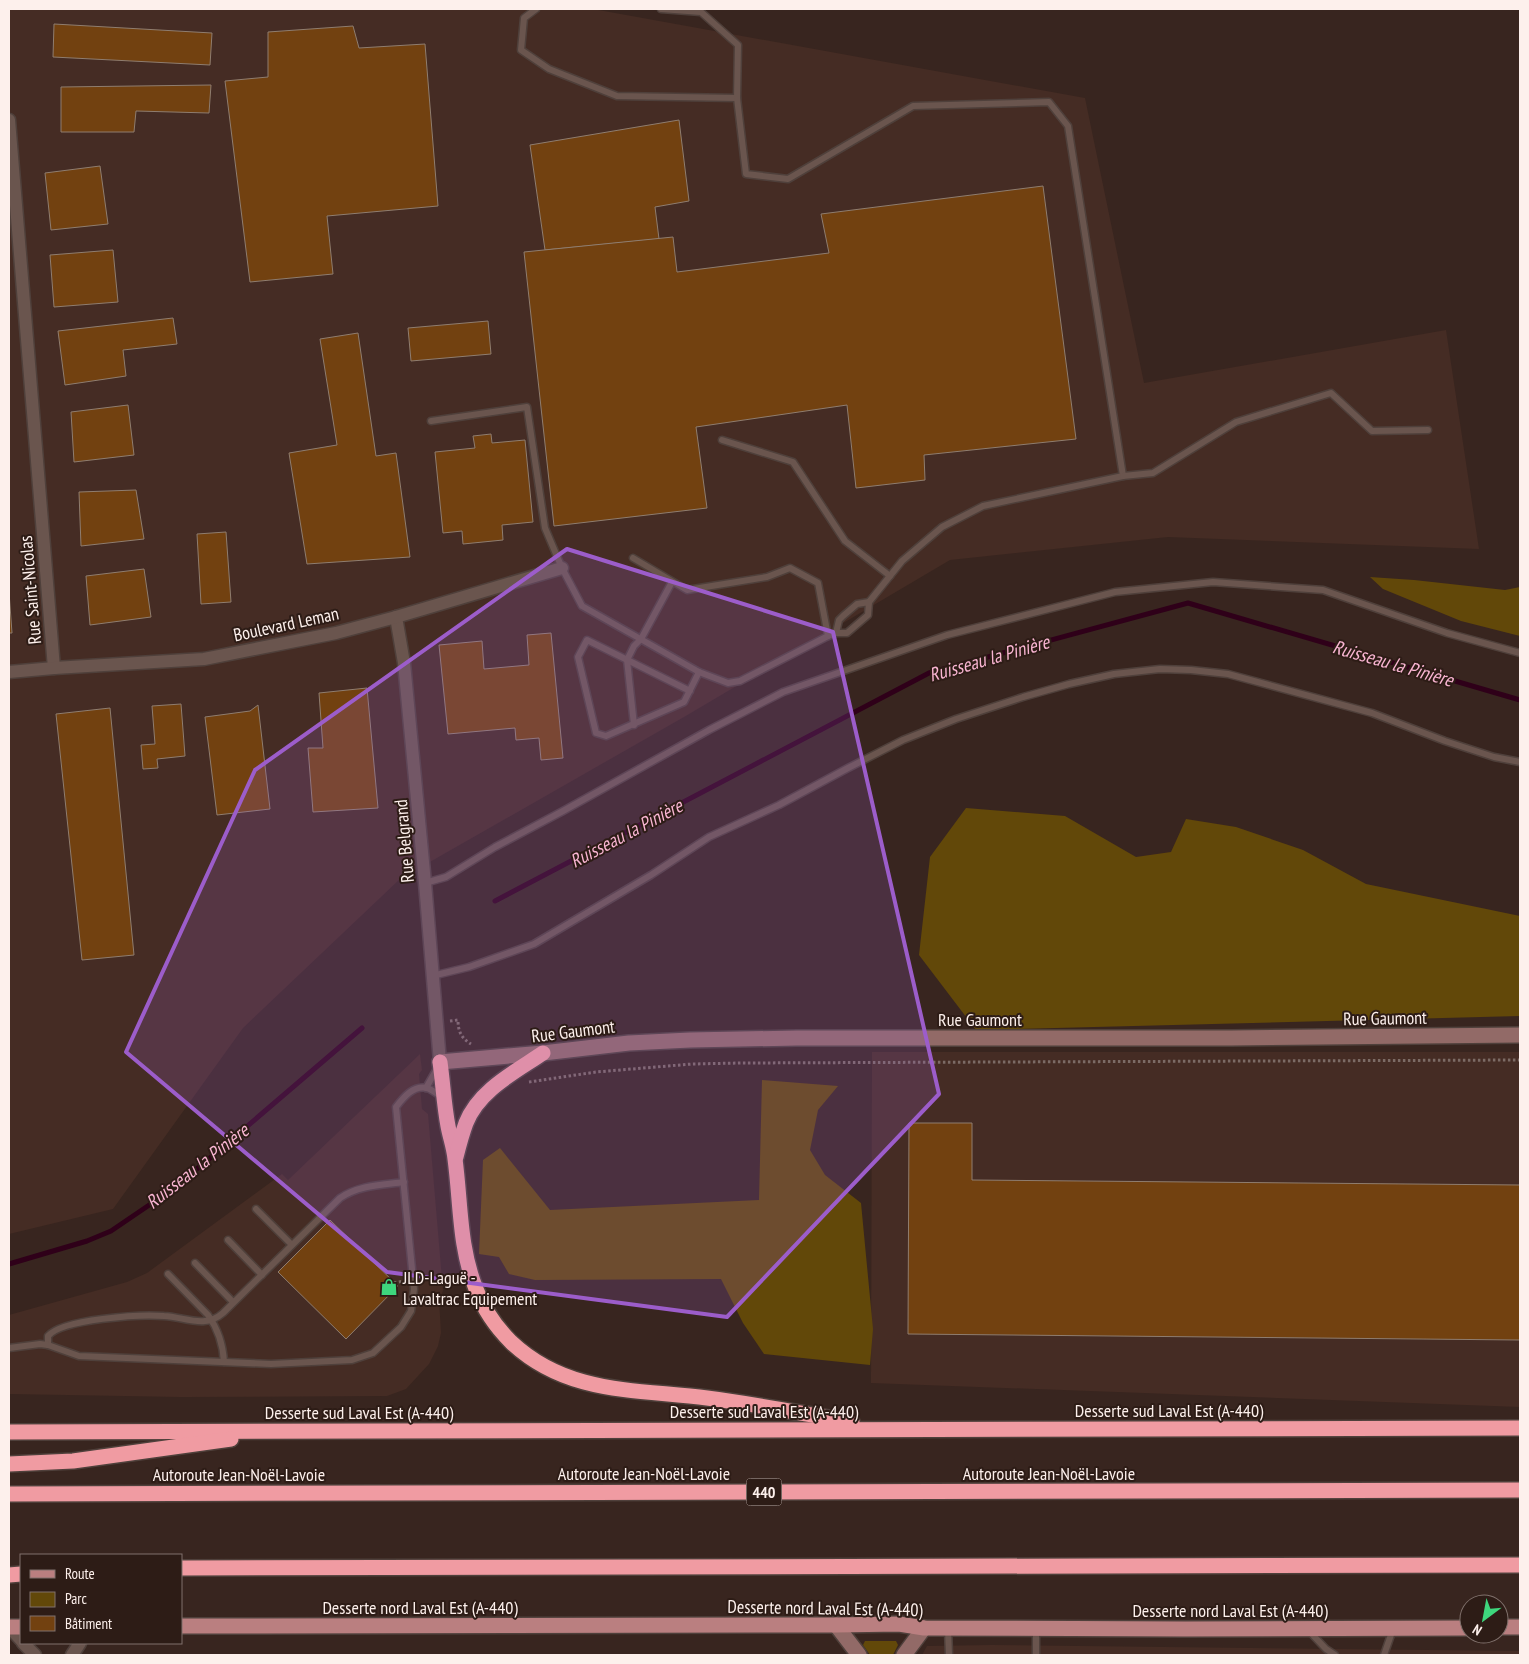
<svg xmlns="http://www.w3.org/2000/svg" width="1529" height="1664" font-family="'PT Sans Narrow',sans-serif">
<rect width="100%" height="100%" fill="#38251f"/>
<g fill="#452c24">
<path d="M9 9H593L1085 98 1144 383 1446 330 1479 549 1168 537 950 560 684 717 400 879 243 1028 113 1209 9 1234Z"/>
<path d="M872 1052H1520V1407L871 1383Z"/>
<path d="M420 1054 422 1070 419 1074 422 1109 428 1114 443 1291 439 1299 441 1333 438 1346 429 1364 406 1389 387 1396 181 1397 9 1394V1315L127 1282 147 1273 282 1174 288 1180Z"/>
<path d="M992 1645 1520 1651V1655H922L927 1646Z"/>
</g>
<g fill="#624809">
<path d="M1370 577 1414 580 1505 590 1520 587V636L1461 621 1383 589Z"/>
<path d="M966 808 1065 816 1136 857 1171 852 1186 819 1236 827 1303 850 1366 884 1520 916V1016L976 1030 919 955 930 857Z"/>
<path d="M762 1080 838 1086 818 1110 810 1150 825 1175 861 1203 873 1329 870 1365 764 1354 743 1323 721 1279 535 1280 509 1274 499 1257 479 1254 483 1160 500 1148 550 1210 759 1200Z"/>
<path d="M865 1641H896L898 1645 893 1655H870L863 1645Z"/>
</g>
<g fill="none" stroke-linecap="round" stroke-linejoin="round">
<g stroke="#2f0019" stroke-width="5">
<path d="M495 901 929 673 1188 603 1520 700"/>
<path d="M9 1264 87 1241 111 1231 161 1197 203 1164 362 1028"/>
</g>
</g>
<g fill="#724110" stroke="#8f7d6f">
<path d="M54 24 212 33 210 65 53 57Z"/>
<path d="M353 26 359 48 425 44 438 206 327 216 333 274 250 282 225 81 268 77V32Z"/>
<path d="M211 85 209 113 136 111 134 132H61V87Z"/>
<path d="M679 120 689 201 655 207 659 239 545 250 530 145Z"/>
<path d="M100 166 108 224 51 230 45 173Z"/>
<path d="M1043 186 1076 439 924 455 925 480 856 488 847 405 696 427 707 508 554 526 524 252 673 237 677 272 829 253 821 214Z"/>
<path d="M113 250 118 302 54 307 50 255Z"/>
<path d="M173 318 177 344 123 350 126 376 65 385 58 331Z"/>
<path d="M488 321 491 354 411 361 408 328Z"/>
<path d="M358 333 376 456 396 453 410 557 307 564 289 453 337 445 320 339Z"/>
<path d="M128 405 134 455 74 462 71 412Z"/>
<path d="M491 434 492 443 525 440 533 522 502 525 503 540 463 544 462 531 443 533 435 452 475 448 473 436Z"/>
<path d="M136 490 144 539 81 546 79 492Z"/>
<path d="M226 532 231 602 201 604 197 534Z"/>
<path d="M144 569 151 617 90 625 86 576Z"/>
<path d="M9 592 12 633H9Z"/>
<path d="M551 633 563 758 541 760 539 738 516 740 515 728 448 734 439 645 482 641 484 669 529 665 527 635Z"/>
<path d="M367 688 378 808 313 812 308 748H323L319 693Z"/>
<path d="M181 704 185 756 157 759 158 768 143 769 141 745 155 744 152 706Z"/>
<path d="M258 705 270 809 217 815 205 717 250 711Z"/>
<path d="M110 708 134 955 82 960 56 714Z"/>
<path d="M909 1123H972V1180L1520 1185V1340L908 1334Z"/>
<path d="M330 1220 398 1286 346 1339 278 1272Z"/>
</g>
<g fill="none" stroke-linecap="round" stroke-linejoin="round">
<g stroke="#4f403b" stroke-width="9">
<g id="lane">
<path d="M536 9 524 18 521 50 549 69 617 96 737 98"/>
<path d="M661 9 701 12 738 45 737 98 746 174 788 179 913 106 1049 102 1068 126 1123 476 983 506 942 527 902 561 869 602"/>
<path d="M431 421 527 407 545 528 562 568 582 606 699 672 728 683 740 681 828 636 818 583 790 568 767 577 687 590 633 558"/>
<path d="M722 440 793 462 845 541 890 576"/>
<path d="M1123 476 1153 473 1236 422 1331 393 1372 431 1428 430"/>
<path d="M828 636 836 633H847L868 615 869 602 857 604 843 616 839 620 836 633"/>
<path d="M690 691 587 640 578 657 596 733 606 736 684 702 699 672"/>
<path d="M634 725 627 660 634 646 641 639 672 582"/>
<path d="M425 883 446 877 495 847 563 811 709 730 783 692 947 635 1115 592 1213 582 1323 590 1447 633 1520 653"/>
<path d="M432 976 469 967 534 944 651 875 709 837 779 805 848 768 903 740 956 719 1023 697 1069 684 1114 674 1160 669 1191 670 1228 674 1372 713 1445 741 1494 757 1520 762"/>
<path d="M426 1088 438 1067"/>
<path d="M256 1209 292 1245"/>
<path d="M228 1240 262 1275"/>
<path d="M195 1263 233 1302"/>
<path d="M168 1274 208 1315C218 1329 223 1344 224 1362"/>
<path d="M48 1345V1336C62 1319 141 1314 164 1316 185 1317 205 1329 223 1313L340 1198C359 1185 382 1185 404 1182"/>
<path d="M9 1348 40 1344 48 1345 79 1356 271 1364 352 1360 373 1353 401 1327 411 1311 414 1289 396 1107C403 1098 413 1085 427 1088 431 1089 437 1094 442 1097"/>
<path d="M948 1629 949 1655"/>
<path d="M1036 1629V1655"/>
<path d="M1309 1631 1326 1649 1335 1655"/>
<path d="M1384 1655 1393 1629"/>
</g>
</g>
<g stroke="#4f403b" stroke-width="15">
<g id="street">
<path d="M9 120 54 668"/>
<path d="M396 617 404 663 425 883 440 1062"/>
<path d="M9 672 54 668 204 659 336 633 396 617 562 568"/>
<path d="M9 1627 21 1640"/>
<path d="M23 1643 35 1655"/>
<path d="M72 1655 80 1643"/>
</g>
</g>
<g stroke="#4f403b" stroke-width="18">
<g id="secondary">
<path d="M440 1062 543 1053 629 1043 690 1040 797 1038H1231L1520 1035"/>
<path d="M836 1625 859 1655"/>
<path d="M904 1655 924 1628"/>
</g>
</g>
<g stroke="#4f403b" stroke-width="18">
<g id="primary">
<path d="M181 1626 836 1625 899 1624 924 1628 1185 1629 1469 1628"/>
<path d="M9 1627H21"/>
<path d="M1499 1627H1520"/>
</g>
</g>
<g stroke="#4f403b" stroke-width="18">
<g id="highway">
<path d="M440 1062C443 1084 444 1105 448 1126 450 1137 454 1148 455 1159 461 1204 459 1247 476 1289 484 1310 496 1327 511 1342 567 1395 637 1389 707 1398 755 1404 804 1414 852 1422"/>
<path d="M456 1157C459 1145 462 1134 466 1123 479 1090 515 1072 543 1053"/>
<path d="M9 1432 1520 1428"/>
<path d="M9 1464 73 1461 231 1439"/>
<path d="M9 1494 1520 1490"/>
<path d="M181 1568 1520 1565"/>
<path d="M9 1575 21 1574"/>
</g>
</g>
<g stroke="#7c6b65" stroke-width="3" stroke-dasharray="2.5 2.5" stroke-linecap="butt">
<path d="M450 1021 458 1020C458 1031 461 1038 471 1044"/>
<path d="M529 1082 596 1072 692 1064 741 1063 1520 1060"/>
<path d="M394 1283 403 1281"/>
</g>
<use href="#lane" stroke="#6a554e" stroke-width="6"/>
<use href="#street" stroke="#6a554e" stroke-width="12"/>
<use href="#secondary" stroke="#926a67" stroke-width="15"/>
<use href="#primary" stroke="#ba7f80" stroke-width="15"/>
<use href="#highway" stroke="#f09ba2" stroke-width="15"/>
</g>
<path fill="#9c5dca" fill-opacity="0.2" stroke="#9c5dca" stroke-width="4" stroke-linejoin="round" d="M567 549 833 632 939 1094 727 1317 387 1272 126 1052 255 770Z"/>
<defs>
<g id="shop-bare" transform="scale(1.35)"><path d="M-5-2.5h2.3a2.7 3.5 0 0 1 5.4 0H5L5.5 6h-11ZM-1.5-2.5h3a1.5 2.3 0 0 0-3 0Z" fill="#3ed77d" stroke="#2d1c16" stroke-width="2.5" paint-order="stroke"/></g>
</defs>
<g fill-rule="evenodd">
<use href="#shop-bare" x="389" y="1287"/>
</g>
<g text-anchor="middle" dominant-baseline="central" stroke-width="4" stroke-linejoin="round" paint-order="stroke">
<rect fill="#2d1c16" stroke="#bfb0ac" stroke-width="1" x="746.5" y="1478.5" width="35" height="27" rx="4"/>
<g font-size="16" font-weight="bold" fill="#fdf0ec">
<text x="764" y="1492">440</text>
</g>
<g font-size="18" fill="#fdf0ec" stroke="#2d1c16">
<text transform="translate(30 590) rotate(-95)">Rue Saint-Nicolas</text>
<text transform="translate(286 624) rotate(-12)">Boulevard Leman</text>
<text transform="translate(404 841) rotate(-95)">Rue Belgrand</text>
<text transform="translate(1385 1018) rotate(-1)">Rue Gaumont</text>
<text x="980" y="1019">Rue Gaumont</text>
<text transform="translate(573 1031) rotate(-7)">Rue Gaumont</text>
<text x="1169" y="1410">Desserte sud Laval Est (A-440)</text>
<text x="764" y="1411">Desserte sud Laval Est (A-440)</text>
<text x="359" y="1412">Desserte sud Laval Est (A-440)</text>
<text x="644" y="1473">Autoroute Jean-Noël-Lavoie</text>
<text x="1049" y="1473">Autoroute Jean-Noël-Lavoie</text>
<text x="239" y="1474">Autoroute Jean-Noël-Lavoie</text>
<text x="420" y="1607">Desserte nord Laval Est (A-440)</text>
<text transform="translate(825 1608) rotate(1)">Desserte nord Laval Est (A-440)</text>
<text x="1230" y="1610">Desserte nord Laval Est (A-440)</text>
</g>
<g font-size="18" fill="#fdf0ec" stroke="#2d1c16" text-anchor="start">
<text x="403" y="1277">JLD-Laguë -<tspan x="403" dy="21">Lavaltrac Equipement</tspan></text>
</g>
<g font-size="19" font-style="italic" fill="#f9b5d2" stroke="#2d1c16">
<text transform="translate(989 658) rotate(-16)">Ruisseau la Pinière</text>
<text transform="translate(1393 663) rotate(16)">Ruisseau la Pinière</text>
<text transform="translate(626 833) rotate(-28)">Ruisseau la Pinière</text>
<text transform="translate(197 1166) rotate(-38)">Ruisseau la Pinière</text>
</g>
</g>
<rect width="1529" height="1664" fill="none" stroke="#fdf0ec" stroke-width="20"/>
<rect x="20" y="1554" width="162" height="90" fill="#2d1c16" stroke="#80716c"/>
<rect x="30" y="1570" width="25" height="8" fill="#ba7f80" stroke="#80716c"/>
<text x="65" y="1579" font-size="15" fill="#fdf0ec">Route</text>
<rect x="30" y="1592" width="25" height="15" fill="#624809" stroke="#80716c"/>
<text x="65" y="1604" font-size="15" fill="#fdf0ec">Parc</text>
<rect x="30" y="1616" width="25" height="15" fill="#724110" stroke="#80716c"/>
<text x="65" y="1629" font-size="15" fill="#fdf0ec">Bâtiment</text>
<g transform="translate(1484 1619) rotate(212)"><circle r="24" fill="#2d1c16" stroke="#80716c"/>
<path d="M0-4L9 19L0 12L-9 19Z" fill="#3ed77d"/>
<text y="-8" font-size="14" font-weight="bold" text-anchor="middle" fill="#fdf0ec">N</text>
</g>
</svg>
